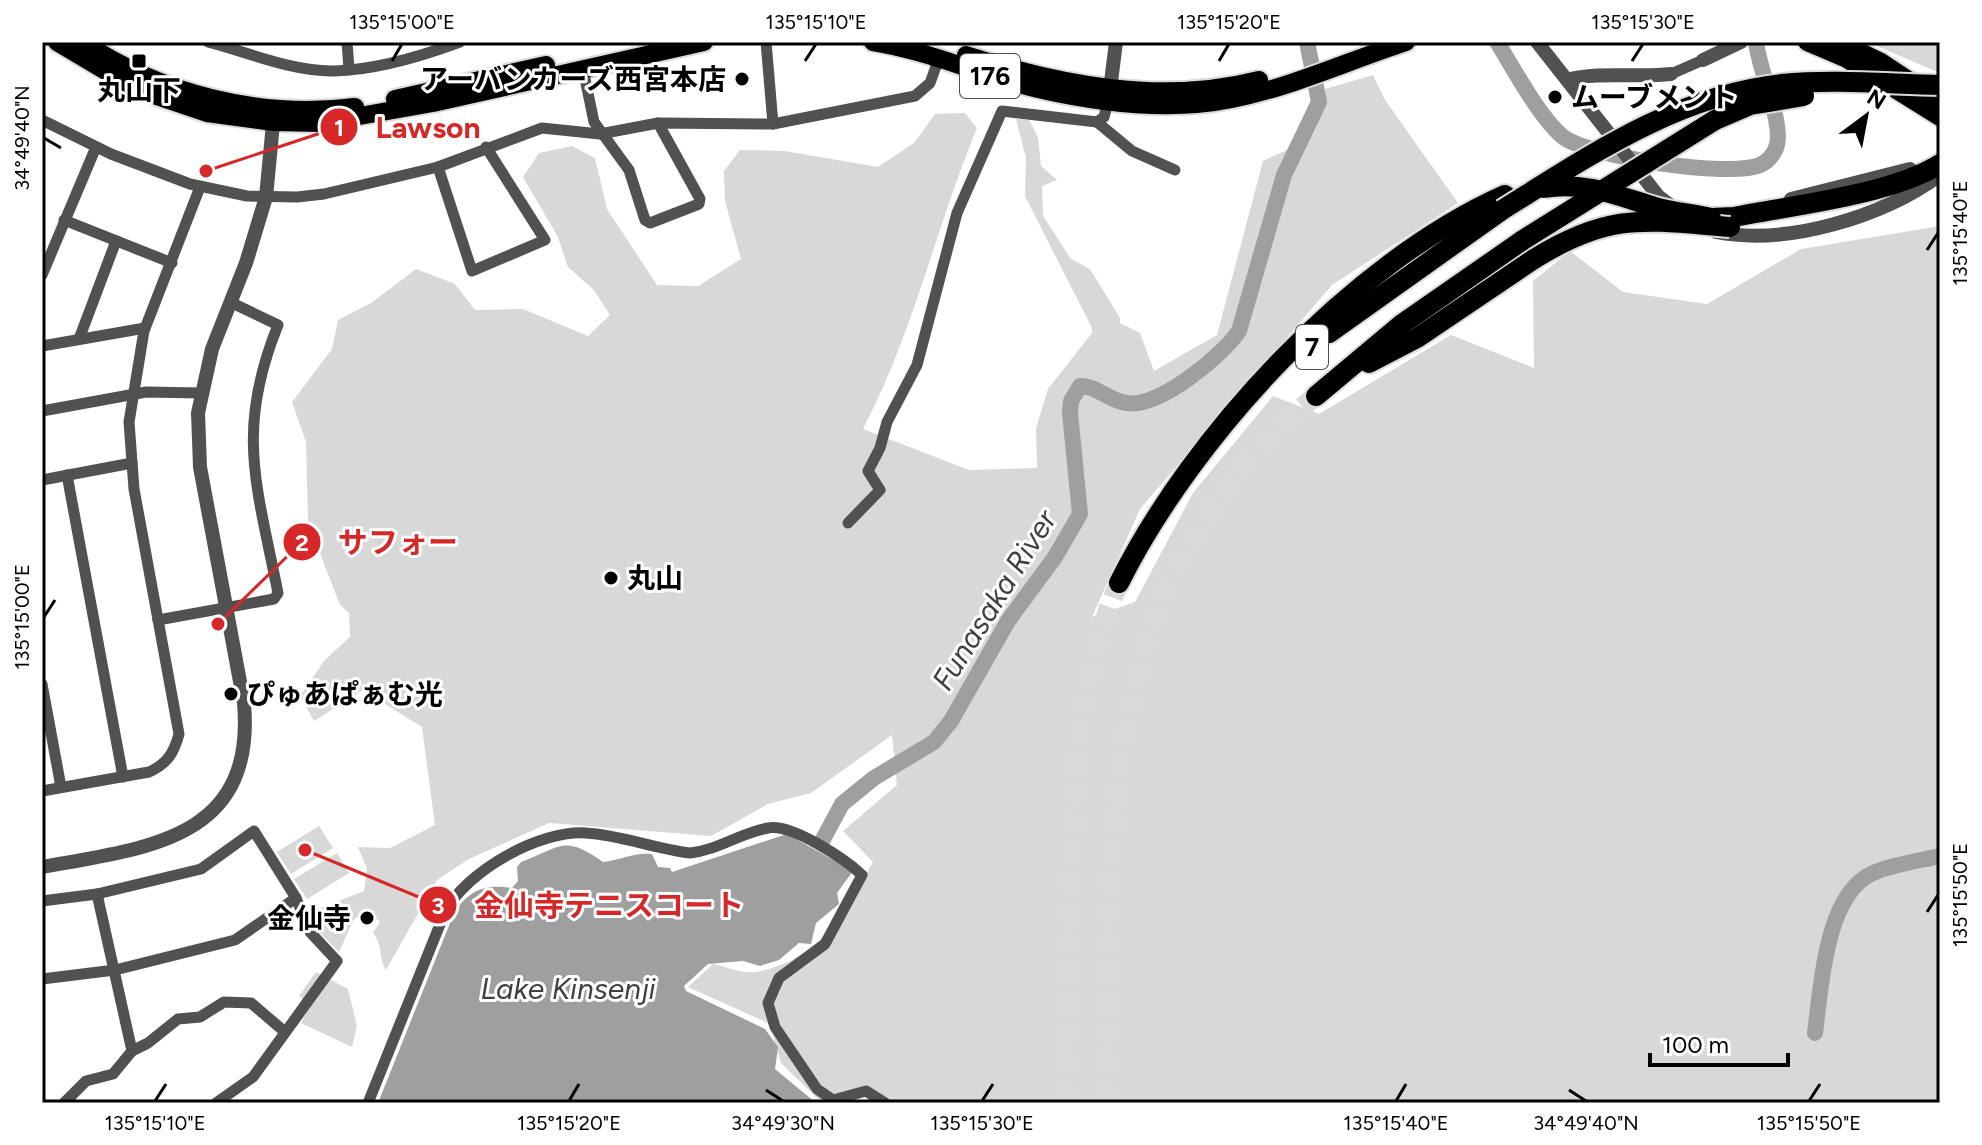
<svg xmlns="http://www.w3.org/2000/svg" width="1982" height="1145" font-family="Figtree,'Noto Sans JP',sans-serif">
<rect width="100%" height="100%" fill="#fff"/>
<g fill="#d8d8d8">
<path d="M1870 42H1940V73L1872 44Z"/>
<path d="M1373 75 1385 100 1458 203 1332 285 1140 509 1092 617 1135 602 1193 493 1273 396 1319 414 1451 335 1534 368 1533 281 1570 251 1623 292 1707 304 1801 249 1940 226V1103H876L867 1089 822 1103 781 1063 770 1024 688 987 713 964C726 967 744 974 756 972 820 960 845 914 873 862L843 831 897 785 892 735 811 793 768 804 711 836 549 823 467 860 437 880 386 970C378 957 383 945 373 933L380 922 368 911 354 919 339 952 318 931 308 913 364 891 367 869 358 847 390 848 435 825 422 727 363 690 314 721 300 696 324 661 350 637 349 613 340 605 308 522 306 442 292 402 332 349 338 320 371 303 416 269 455 284 475 310 523 309 588 336 610 315 594 290 568 267 558 237 523 177 539 153 572 146 595 158 607 209 657 285 698 286 741 259 725 201 724 171 740 150 785 151 878 167 914 143 935 114 965 113 977 128C936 227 913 334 863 429L969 470 1037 468 1036 428 1048 389 1092 333V328L1025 196 1026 158 1016 119 1029 120 1038 137 1041 166 1057 180 1042 186 1043 216 1071 259 1090 269 1120 318V323L1140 333 1154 371 1217 335 1263 161 1308 140 1325 89Z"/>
<path d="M319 826 333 848 291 874 277 852Z"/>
<path d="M337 853 349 873 307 899 294 879Z"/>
<path d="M316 972 348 989 357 1026 352 1047 301 1023 310 1006 299 996Z"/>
</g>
<path fill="#9f9f9f" d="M787 834 853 871 837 893 839 904 816 923 811 944 799 943 779 960 760 966 743 961 708 964 684 986 686 991 765 1029 778 1047 775 1069 816 1103H378L454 913C469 890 485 884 512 888L518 881 517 867 521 862C562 847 563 834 603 862 620 860 635 852 652 854L658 867 670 868 672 872Z"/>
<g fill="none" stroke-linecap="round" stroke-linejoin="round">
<g stroke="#9f9f9f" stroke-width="16">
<path d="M1497 42C1514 69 1539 117 1563 137 1590 157 1729 178 1760 165 1767 162 1773 155 1776 148 1785 125 1759 71 1756 42"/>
<path d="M821 843 842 804 874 778 934 742 951 721 1008 621 1055 557 1080 514 1070 413 1071 401 1080 386C1098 386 1109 401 1127 403 1159 408 1221 357 1239 331L1284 175 1319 102 1307 42"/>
<path d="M1815 1033C1821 988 1825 894 1873 873 1894 864 1918 861 1940 856"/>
</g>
<g stroke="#d9d9d9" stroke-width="20" stroke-dasharray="20 10" stroke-linecap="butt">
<path d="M1065 1103C1067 1023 1068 944 1071 864 1075 768 1080 673 1119 583"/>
<path d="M1106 1103C1111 840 1089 579 1316 396"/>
</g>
<g stroke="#dbdbdb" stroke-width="22">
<g id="trunk">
<path d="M57 42 136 89 207 113 274 122 320 123 433 103 704 42"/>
<path d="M83 42C161 94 261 119 355 107"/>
<path d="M873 42C930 51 982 76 1038 89 1099 103 1169 112 1232 99 1292 87 1348 61 1406 42"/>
<path d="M1807 42 1847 59 1940 117"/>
<path d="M1839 42 1881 62 1940 101"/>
<path d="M966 55C1060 85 1161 105 1259 80"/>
<path d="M395 99 546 65"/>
</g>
</g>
<g stroke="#dbdbdb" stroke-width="24">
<g id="motorway">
<path d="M1711 218 1734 217C1794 205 1890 195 1940 164"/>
<path d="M1329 333 1502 210"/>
<path d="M1369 363 1417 338 1534 259"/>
<path d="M1316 396 1402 324 1523 240"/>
<path d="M1119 583C1193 435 1352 263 1505 195"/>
</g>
</g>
<g stroke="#515151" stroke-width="11">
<path d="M208 42C247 52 293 72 334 71 374 70 422 56 460 42"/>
<path d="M347 42 349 69"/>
<path d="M766 42 773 124"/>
<path d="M583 69 594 122 629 170 645 220 650 223 699 204 700 199 658 123"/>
<path d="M1671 74 1703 60"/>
<path d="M42 120 111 154 190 184 247 196 297 197 324 194 438 167 542 128 600 134 658 123 773 124 915 96 930 83 939 58"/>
<path d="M1097 122 1132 151 1175 170"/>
<path d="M438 167 472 271 545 240 486 147"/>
<path d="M64 220 172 263"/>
<path d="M42 275 96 147"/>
<path d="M79 339 116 241"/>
<path d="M42 346 145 328"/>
<path d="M42 411 146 392 200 393"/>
<path d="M67 475 123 777"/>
<path d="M42 480 132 463"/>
<path d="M848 523 880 490 868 471 880 448 887 422 917 365 957 213 1002 111 1097 122 1104 117 1108 102"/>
<path d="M158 620 274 599 278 593C257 486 235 431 278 325L230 302"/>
<path d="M42 684 61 787"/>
<path d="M42 791 149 772C167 764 174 753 179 734L134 489 129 422 144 331 200 187"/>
<path d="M97 894 132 1051"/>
<path d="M42 901 97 894 201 869 254 831 296 898 235 940 115 970 42 979"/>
<path d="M64 1103 86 1081 113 1074 132 1051 148 1043 178 1019 200 1017 224 1002 251 1003 285 1032"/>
<path d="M216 1103 253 1077 337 961 310 932 296 898"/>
<path d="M368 1103 445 912C467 871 539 830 586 833 621 835 655 849 690 853 718 850 740 833 768 828 791 823 845 859 862 875L825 944 779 978 768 1003 775 1027 817 1089 833 1100 866 1091 885 1103"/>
</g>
<g stroke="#515151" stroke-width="14">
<path d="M1537 42 1659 197 1674 208"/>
<path d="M1703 60 1741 42"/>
<path d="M1567 80C1599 71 1637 78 1671 74"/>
<path d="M1109 98 1116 42"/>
<path d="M1791 199 1910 169"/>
<path d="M1716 232C1787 246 1882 217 1940 175"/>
<path d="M42 867C145 848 256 841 244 703L200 467 198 413 212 349 246 263 266 197 274 113"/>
</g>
<use href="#trunk" stroke="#000" stroke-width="18"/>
<use href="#motorway" stroke="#000" stroke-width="20"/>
<g stroke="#dbdbdb" stroke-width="24" stroke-linecap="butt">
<g id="motorway-bridge">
<path d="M1544 188C1584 181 1618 196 1655 207 1673 212 1693 214 1711 218"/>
<path d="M1502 210C1589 156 1677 95 1782 84 1834 79 1888 84 1940 85"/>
<path d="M1523 240 1715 120 1750 105 1804 96"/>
<path d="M1534 259C1610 212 1644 220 1730 227"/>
</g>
</g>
<use href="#motorway-bridge" stroke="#000" stroke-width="20"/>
</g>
<path fill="none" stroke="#000" stroke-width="3" d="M392 61 402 44M805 61 816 44M1219 61 1229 44M1632 61 1643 44M44 138 61 148M1927 250 1938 233M44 617 55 600M1927 912 1938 895M766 1090 783 1101M1569 1090 1586 1101M155 1101 166 1084M569 1101 579 1084M982 1101 993 1084M1396 1101 1406 1084M1809 1101 1820 1084"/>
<g fill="#000" stroke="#fff" stroke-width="3">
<rect x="131" y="53" width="16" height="16" rx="4"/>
<circle cx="742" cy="79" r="8"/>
<circle cx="1555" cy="97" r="8"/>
<circle cx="611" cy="578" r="8"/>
<circle cx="231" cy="694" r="8"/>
<circle cx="367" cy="918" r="8"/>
</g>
<g text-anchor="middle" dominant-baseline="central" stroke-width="6" stroke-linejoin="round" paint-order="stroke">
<g fill="#fff" stroke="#4c4c4c" stroke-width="2">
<rect x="960" y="54" width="60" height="44" rx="6"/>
<rect x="1296" y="325" width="32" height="44" rx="6"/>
</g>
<g font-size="26" font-weight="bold" fill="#000">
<text x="990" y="76">176</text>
<text x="1312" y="347">7</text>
</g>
<g font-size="28" font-weight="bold" fill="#000" stroke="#fff" text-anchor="start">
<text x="726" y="79" text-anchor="end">アーバンカーズ西宮本店</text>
<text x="139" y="90" text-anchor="middle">丸山下</text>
<text x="1571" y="97">ムーブメント</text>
<text x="627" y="578">丸山</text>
<text x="247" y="694">ぴゅあぱぁむ光</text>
<text x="351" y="918" text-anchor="end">金仙寺</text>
</g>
<g font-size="30" font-style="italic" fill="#404040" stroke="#fff">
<text transform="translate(994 600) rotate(-58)">Funasaka River</text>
<text x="568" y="988">Lake Kinsenji</text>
</g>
</g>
<path fill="none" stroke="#d62828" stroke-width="3" d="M206 171L339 127M218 624L302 542M305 850L438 905"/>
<g fill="#d62828" stroke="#fff" stroke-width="3">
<circle cx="206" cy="171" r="8"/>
<circle cx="218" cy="624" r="8"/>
<circle cx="305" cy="850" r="8"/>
<circle cx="339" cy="127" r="20"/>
<circle cx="302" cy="542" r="20"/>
<circle cx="438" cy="905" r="20"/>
</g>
<g font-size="24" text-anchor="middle" font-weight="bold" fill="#fff">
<text x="339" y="136">1</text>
<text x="302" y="551">2</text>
<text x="438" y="914">3</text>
</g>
<g font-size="30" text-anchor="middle" font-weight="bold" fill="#d62828" stroke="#fff" stroke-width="6" stroke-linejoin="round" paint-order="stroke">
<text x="428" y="138">Lawson</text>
<text x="398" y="553">サフォー</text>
<text x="609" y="916">金仙寺テニスコート</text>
</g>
<rect width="1982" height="1145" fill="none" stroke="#ffffff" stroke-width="88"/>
<g transform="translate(1866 116) rotate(32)" stroke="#ffffff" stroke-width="6" paint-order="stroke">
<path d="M0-6L14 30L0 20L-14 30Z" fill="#000000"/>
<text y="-12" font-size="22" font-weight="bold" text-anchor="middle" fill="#000000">N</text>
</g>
<path d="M1650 1053v12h138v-12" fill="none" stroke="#000000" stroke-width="4"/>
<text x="1662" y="1053" font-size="24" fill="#000000" stroke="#ffffff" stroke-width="6" paint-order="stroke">100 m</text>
<rect x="44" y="44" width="1894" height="1057" fill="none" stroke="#000" stroke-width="3"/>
<g font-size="20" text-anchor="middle" fill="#000">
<text x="402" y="29">135°15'00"E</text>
<text x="816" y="29">135°15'10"E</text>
<text x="1229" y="29">135°15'20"E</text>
<text x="1643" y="29">135°15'30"E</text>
<text transform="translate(22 138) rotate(-90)" y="7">34°49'40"N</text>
<text transform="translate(1960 233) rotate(-90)" y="7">135°15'40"E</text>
<text transform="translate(22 617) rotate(-90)" y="7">135°15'00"E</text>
<text transform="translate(1960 895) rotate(-90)" y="7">135°15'50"E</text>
<text x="155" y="1130">135°15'10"E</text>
<text x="569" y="1130">135°15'20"E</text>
<text x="783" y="1130">34°49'30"N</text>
<text x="982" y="1130">135°15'30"E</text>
<text x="1396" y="1130">135°15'40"E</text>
<text x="1586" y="1130">34°49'40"N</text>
<text x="1809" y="1130">135°15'50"E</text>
</g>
</svg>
